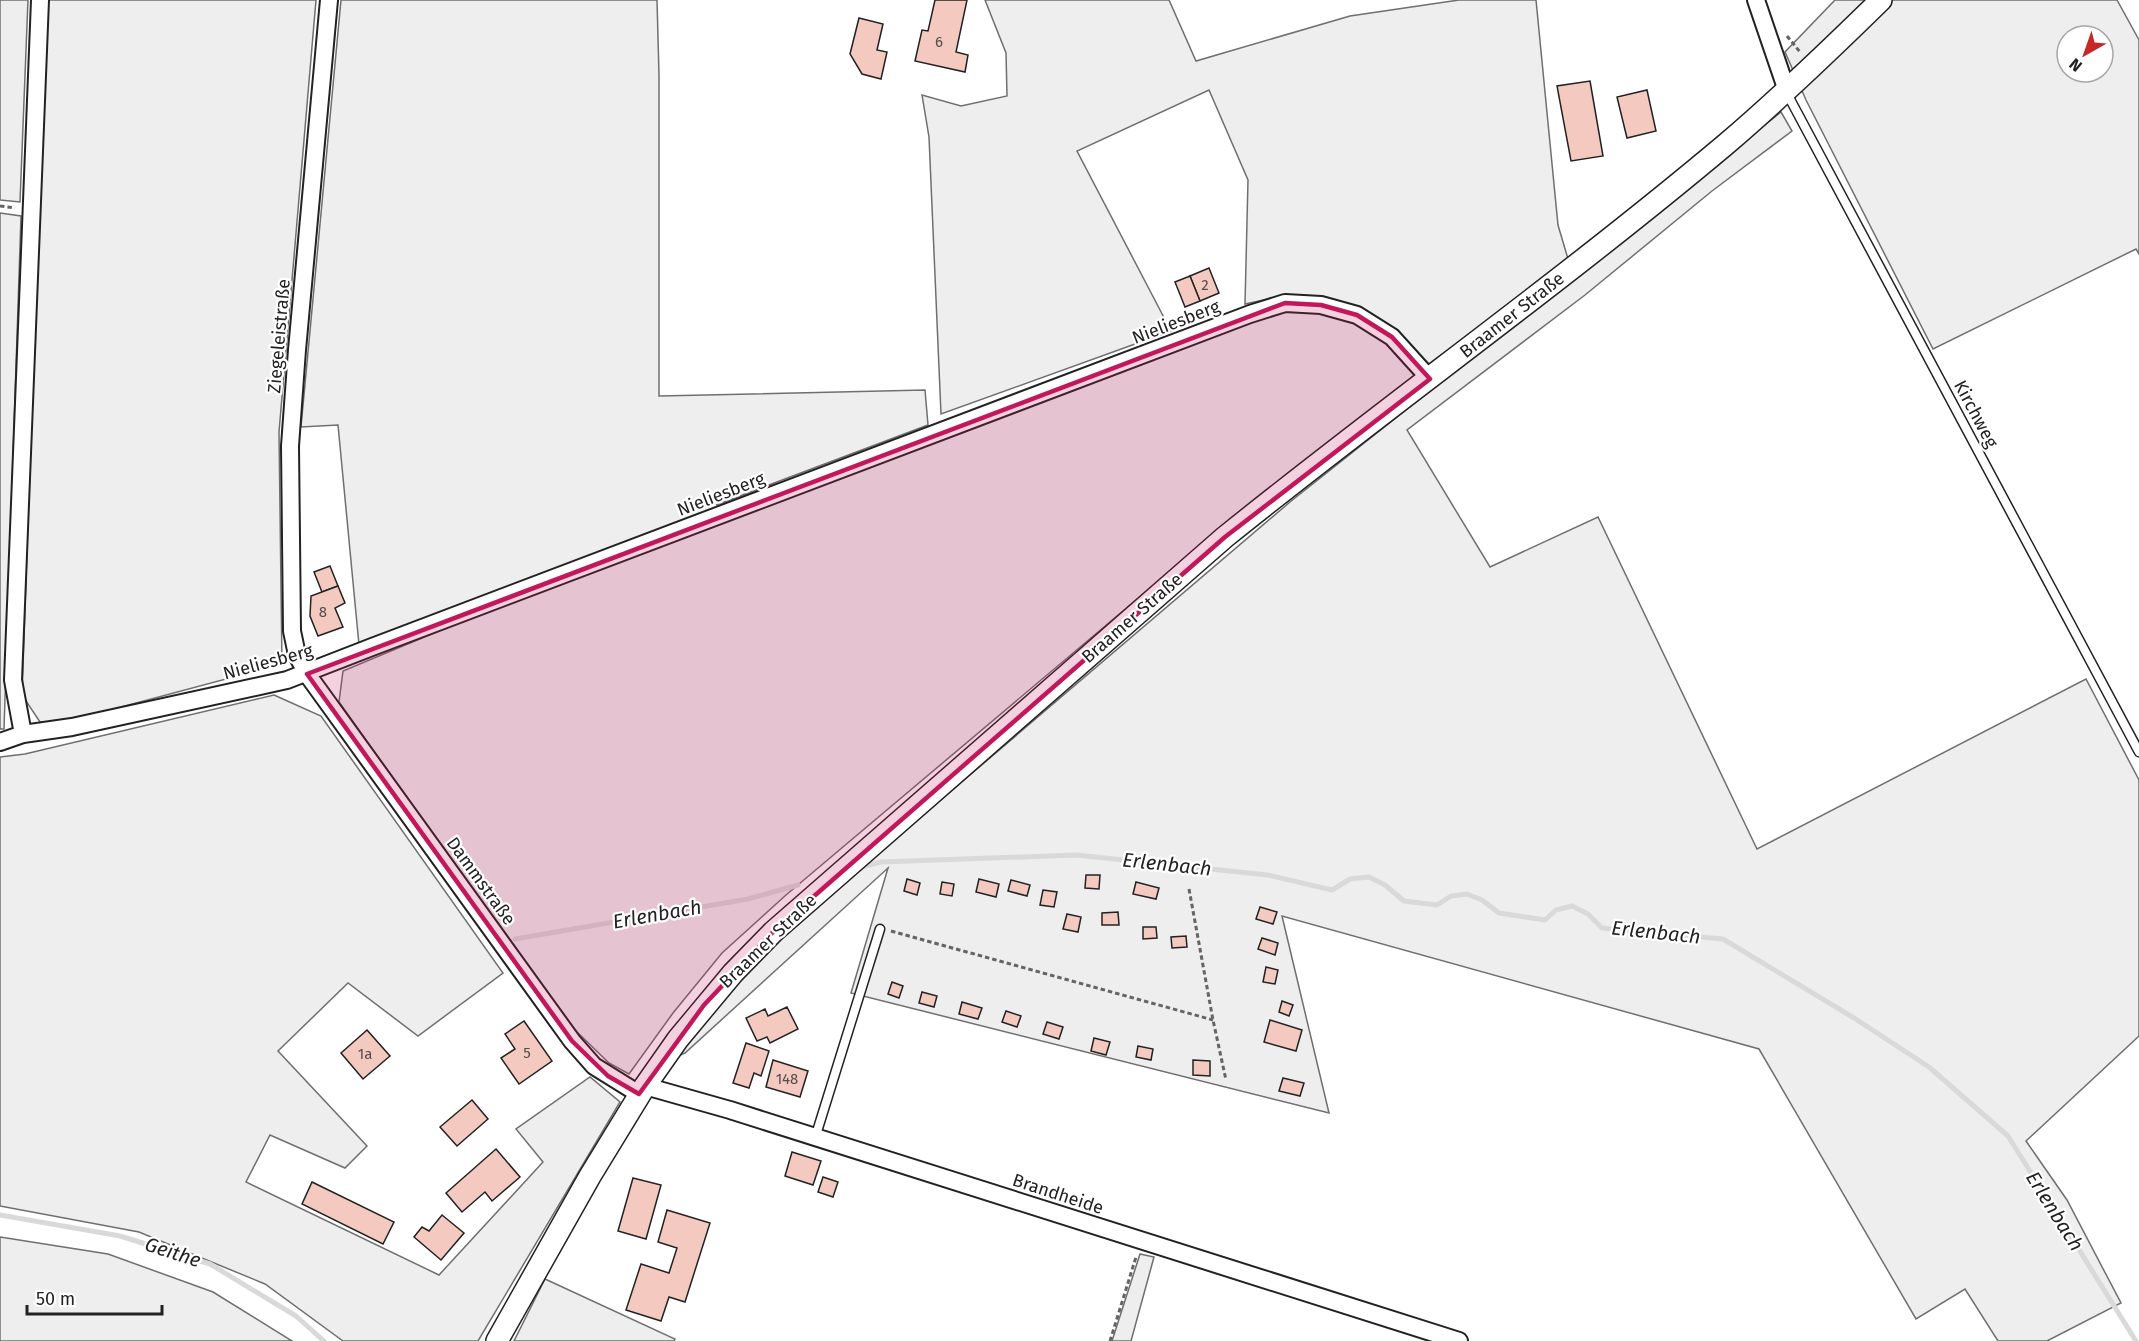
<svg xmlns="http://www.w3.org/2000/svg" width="2139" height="1341" font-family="'Fira Sans',sans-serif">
<rect width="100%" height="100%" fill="#fff"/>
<g fill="#eee" stroke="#6f6f6f" stroke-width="1.5" fill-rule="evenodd">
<path d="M0 0H28L20 202 0 200Z"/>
<path d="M46 0H316L279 432 282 664 65 722H40L22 695Z"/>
<path d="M341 0H657L659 75V396L925 390 928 425 716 505 1285 308 1319 310 1397 333 1283 296 1245 304 1248 180 1209 90 1077 151 1171 331 941 414 929 137 922 95 961 106 1007 96 1006 53 985 0H1169L1196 61 1350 16 1459 0H1536L1558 225 1568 259 1416 374 1219 530 786 895 722 953 673 1013 629 1074 609 1063 577 1032 506 937 339 702 343 671 458 623 447 611 359 645 338 425 301 427Z"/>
<path d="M1835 0H2117L2139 40V254L2136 249 1933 349 1806 100 1785 52ZM2067 36H2103V72H2067Z"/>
<path d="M1781 112 1792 131 1712 191 1585 295 1407 430 1490 567 1598 517 1757 849 2086 679 2139 780V1036L2026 1141 2067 1200 2121 1303 2047 1341H1998L1965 1289 1916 1319 1759 1049 1282 916 1329 1113 851 993 888 868 685 1053 678 1056 723 996 788 930 1290 502Z"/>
<path d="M0 213 21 216 4 729H0Z"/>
<path d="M274 695 321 716 503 973 418 1036 348 983 278 1051 367 1146 345 1168 270 1135 246 1182 439 1275 543 1162 516 1129 590 1077 620 1102 478 1341H343L265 1284 139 1232 0 1206V757L25 754Z"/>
<path d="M0 1237 108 1254 213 1292 292 1341H0Z"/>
<path d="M1140 1254 1154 1257 1131 1341H1112Z"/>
<path d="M545 1279 675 1339 674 1341H514Z"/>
</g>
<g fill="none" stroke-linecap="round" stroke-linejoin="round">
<g stroke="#d9d9d9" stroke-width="5">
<path d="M858 868 881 862 1076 855 1268 875 1332 890 1350 879 1369 877 1385 885 1404 901 1437 905 1451 896 1467 894 1482 900 1499 913 1545 920 1556 910 1572 906 1588 914 1602 928 1723 939 1854 1018 1929 1067 2008 1136 2136 1341"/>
<path d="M515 939 748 899 798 885"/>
<path d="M0 1215 120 1236 210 1264 296 1316 324 1341"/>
</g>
</g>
<g fill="#f3c9c0" stroke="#222" stroke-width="1.5">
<path d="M935 0H967L956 52 968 55 965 72 915 61 922 30 928 31Z"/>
<path d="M859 18 883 24 877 50 887 52 881 79 862 74 850 54Z"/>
<path d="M1590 81 1603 156 1571 161 1557 86Z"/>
<path d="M1647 90 1656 131 1627 138 1617 97Z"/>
<path d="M1209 268 1219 293 1200 301 1190 276Z"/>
<path d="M1190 276 1200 301 1185 307 1175 282Z"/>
<path d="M330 566 338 586 322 592 314 572Z"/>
<path d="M338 586 345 603 335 608 343 627 318 636 310 616 311 596Z"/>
<path d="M1086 875H1100L1099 889 1085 888Z"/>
<path d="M907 879 920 883 917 895 904 891Z"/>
<path d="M979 879 999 884 996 897 976 892Z"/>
<path d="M1011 880 1030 885 1027 896 1008 891Z"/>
<path d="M942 882 954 884 952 896 940 894Z"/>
<path d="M1136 882 1159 888 1156 899 1133 894Z"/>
<path d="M1043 890 1057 892 1054 907 1040 905Z"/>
<path d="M1260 907 1277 912 1273 924 1256 919Z"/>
<path d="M1118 912 1119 925H1102V913Z"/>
<path d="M1067 914 1081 917 1078 932 1063 929Z"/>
<path d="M1143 927H1156L1157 938 1143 939Z"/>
<path d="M1186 936 1187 947 1172 948 1171 937Z"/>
<path d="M1262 938 1278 943 1275 955 1258 949Z"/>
<path d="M1266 967 1278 970 1275 984 1263 982Z"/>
<path d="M892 982 903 986 899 998 888 994Z"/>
<path d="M922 992 937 996 934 1007 919 1003Z"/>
<path d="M1282 1001 1293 1005 1289 1016 1279 1012Z"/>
<path d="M962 1002 982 1008 978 1019 959 1014Z"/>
<path d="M787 1007 798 1029 770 1043 767 1037 757 1041 746 1018 765 1009 768 1016Z"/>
<path d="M1006 1011 1021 1016 1017 1027 1002 1022Z"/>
<path d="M1270 1020 1302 1030 1296 1051 1264 1042Z"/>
<path d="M524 1021 552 1061 519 1084 501 1058 515 1049 505 1034Z"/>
<path d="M1047 1022 1063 1027 1059 1039 1043 1034Z"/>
<path d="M367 1030 390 1056 363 1079 341 1053Z"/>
<path d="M1094 1038 1110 1042 1106 1055 1091 1051Z"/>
<path d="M746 1043 769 1051 761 1076 754 1073 749 1088 733 1083Z"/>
<path d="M1138 1046 1153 1049 1151 1060 1136 1057Z"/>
<path d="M773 1060 808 1071 800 1097 766 1087Z"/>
<path d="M1193 1060 1210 1061V1076L1193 1075Z"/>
<path d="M1283 1078 1304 1083 1300 1096 1279 1091Z"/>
<path d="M472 1100 488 1119 457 1146 440 1127Z"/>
<path d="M496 1149 520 1177 492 1201 485 1192 462 1212 446 1193Z"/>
<path d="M792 1152 821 1161 813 1185 785 1176Z"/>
<path d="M823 1177 838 1182 833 1197 818 1192Z"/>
<path d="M633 1178 661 1185 646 1239 618 1231Z"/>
<path d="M312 1182 394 1222 383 1244 302 1204Z"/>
<path d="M667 1210 710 1223 685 1302 669 1297 661 1321 626 1310 641 1264 669 1273 677 1248 658 1242Z"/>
<path d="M442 1215 464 1233 441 1260 414 1237 422 1227 429 1231Z"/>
</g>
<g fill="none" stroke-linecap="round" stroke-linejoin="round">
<g stroke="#222" stroke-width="11">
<g id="service">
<path d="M1787 91 1791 101 2139 752"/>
<path d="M815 1138 880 929"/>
</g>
</g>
<g stroke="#222" stroke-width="20">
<g id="minor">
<path d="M329 0 297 350 290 446 292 631 297 655 307 674 572 1041 594 1066 639 1094"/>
<path d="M1756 0 1787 91"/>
<path d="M23 734 13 680 40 0"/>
<path d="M0 742 23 734 72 727 287 680 372 647 1250 314 1285 303 1321 305 1357 315 1392 337 1430 379"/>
<path d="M645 1086 730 1110 1459 1341"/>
</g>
</g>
<g stroke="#222" stroke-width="24">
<path id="tertiary" d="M497 1341 590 1176 645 1086 678 1039 733 973 773 932 1225 537C1390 404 1563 281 1725 145 1779 99 1830 50 1881 0"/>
</g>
<g stroke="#646464" stroke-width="3" stroke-dasharray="4.5 3" stroke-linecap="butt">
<path d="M1787 36 1800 52"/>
<path d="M0 206 15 208"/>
<path d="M1189 889 1213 1020 1226 1080"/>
<path d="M891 931 1213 1020"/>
<path d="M1110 1341 1136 1257"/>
</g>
<use href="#service" stroke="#fff" stroke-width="8"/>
<use href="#minor" stroke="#fff" stroke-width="16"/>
<use href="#tertiary" stroke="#fff" stroke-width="21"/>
</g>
<path fill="#c2185b" fill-opacity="0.2" stroke="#c2185b" stroke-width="4.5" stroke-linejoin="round" d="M1285 303 1321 305 1357 315 1392 337 1430 379 1225 537 773 932 704 1005 639 1094 608 1076 572 1041 307 674Z"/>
<g text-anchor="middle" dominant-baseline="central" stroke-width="4.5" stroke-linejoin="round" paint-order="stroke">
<g font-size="15" fill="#564c4a">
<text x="939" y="42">6</text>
<text x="1205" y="285">2</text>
<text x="323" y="612">8</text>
<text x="527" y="1053">5</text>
<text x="365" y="1054">1a</text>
<text x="787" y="1079">148</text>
</g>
<g font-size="18" fill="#222" stroke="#fff">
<text transform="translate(1512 315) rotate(-38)">Braamer Straße</text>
<text transform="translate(1176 322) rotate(-21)">Nieliesberg</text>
<text transform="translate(279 336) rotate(-85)">Ziegeleistraße</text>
<text transform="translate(1976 414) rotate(62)">Kirchweg</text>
<text transform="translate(721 494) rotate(-21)">Nieliesberg</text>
<text transform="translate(1132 618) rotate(-41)">Braamer Straße</text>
<text transform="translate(268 662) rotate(-15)">Nieliesberg</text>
<text transform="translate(481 881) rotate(54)">Dammstraße</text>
<text transform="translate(768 941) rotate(-44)">Braamer Straße</text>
<text transform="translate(1058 1194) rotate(18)">Brandheide</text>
</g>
<g font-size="20" font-style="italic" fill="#222" stroke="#fff">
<text transform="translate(1167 864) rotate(6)">Erlenbach</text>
<text transform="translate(657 914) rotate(-10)">Erlenbach</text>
<text transform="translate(1656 932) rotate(6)">Erlenbach</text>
<text transform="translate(2055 1211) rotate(58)">Erlenbach</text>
<text transform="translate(173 1252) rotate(18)">Geithe</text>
</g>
</g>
<g transform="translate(2085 54) rotate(220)"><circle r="28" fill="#ffffff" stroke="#a7a7a7" stroke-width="1.5"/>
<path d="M0-4.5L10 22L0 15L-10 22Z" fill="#c62828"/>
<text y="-9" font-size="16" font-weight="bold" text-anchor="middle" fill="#222222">N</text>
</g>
<path d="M27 1305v9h135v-9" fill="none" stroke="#222222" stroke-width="3"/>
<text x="36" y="1305" font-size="18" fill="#222222" stroke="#ffffff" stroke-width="4.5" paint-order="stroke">50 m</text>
</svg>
